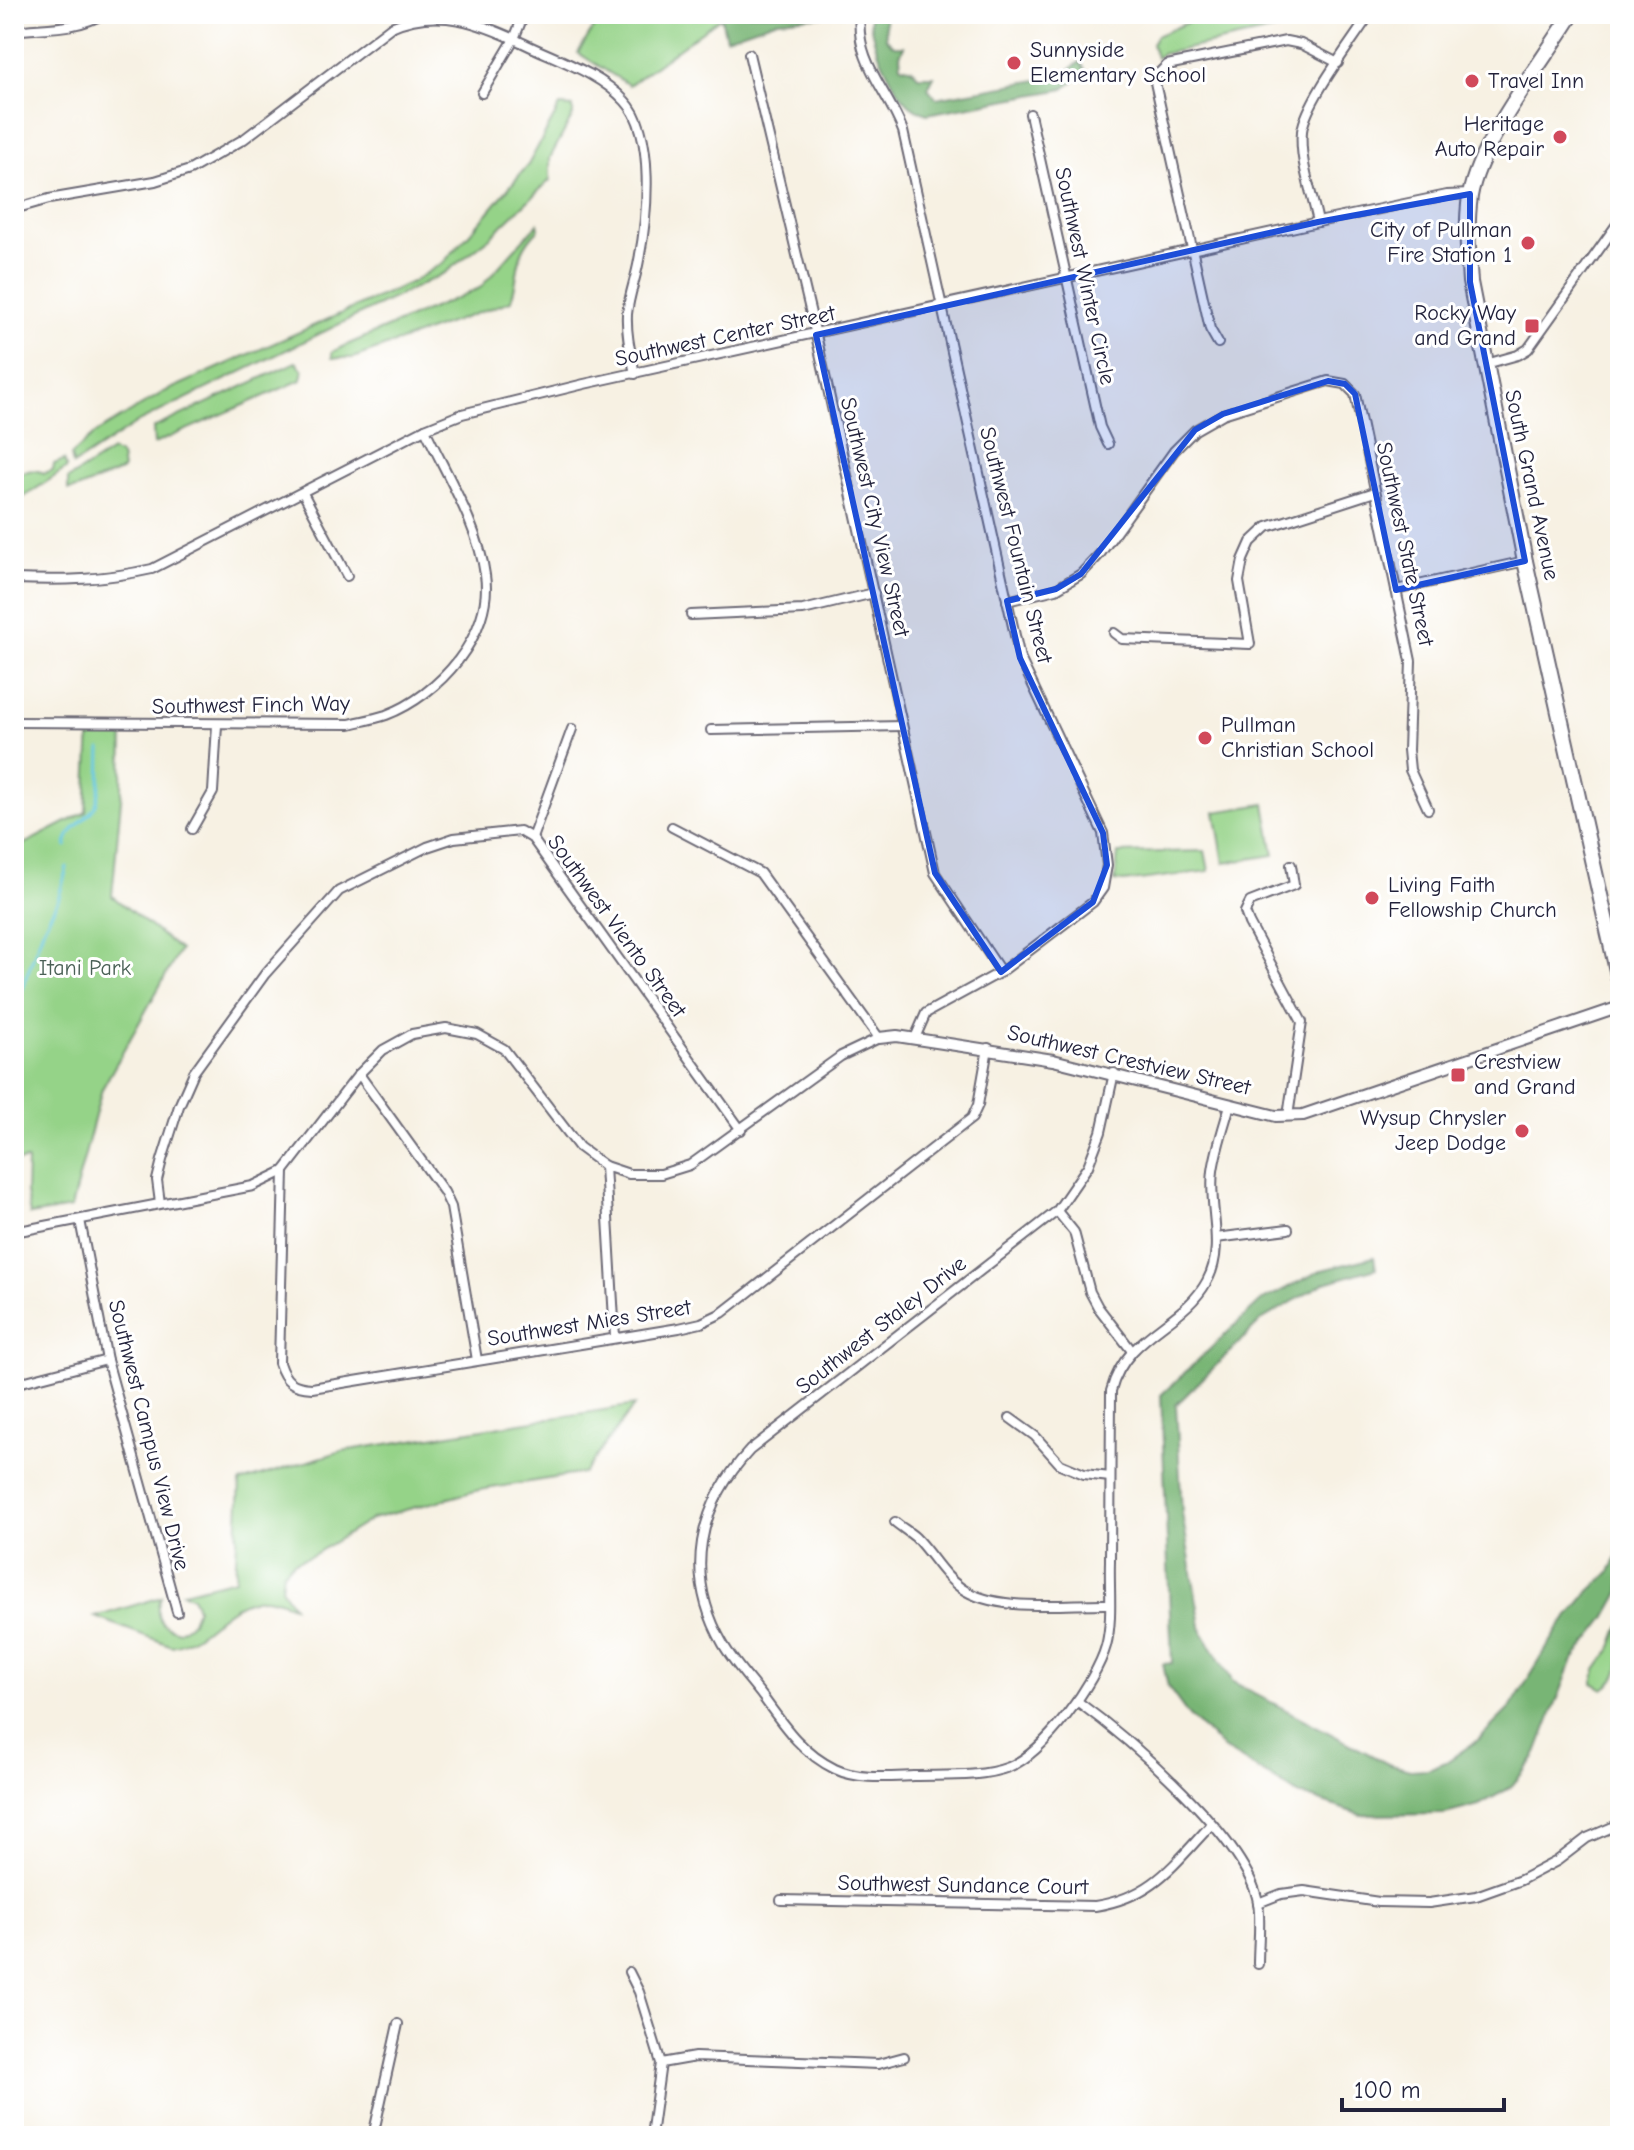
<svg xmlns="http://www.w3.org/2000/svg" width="1634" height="2150" font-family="'Comic Neue',sans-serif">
<rect width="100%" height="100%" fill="#fff"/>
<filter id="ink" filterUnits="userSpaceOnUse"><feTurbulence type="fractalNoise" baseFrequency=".0125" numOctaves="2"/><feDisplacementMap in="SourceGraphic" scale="16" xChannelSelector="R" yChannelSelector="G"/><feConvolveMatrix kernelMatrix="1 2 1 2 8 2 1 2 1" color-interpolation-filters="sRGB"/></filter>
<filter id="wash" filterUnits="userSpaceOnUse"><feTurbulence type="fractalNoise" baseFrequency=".006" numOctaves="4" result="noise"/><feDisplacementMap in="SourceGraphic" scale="32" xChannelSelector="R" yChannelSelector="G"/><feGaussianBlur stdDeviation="1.8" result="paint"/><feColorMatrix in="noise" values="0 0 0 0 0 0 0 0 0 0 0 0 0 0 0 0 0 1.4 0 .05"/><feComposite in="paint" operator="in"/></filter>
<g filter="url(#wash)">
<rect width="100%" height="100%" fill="#f7f1e3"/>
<g fill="#95d388" stroke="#5c7a62" stroke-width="2">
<path d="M602 14H720V18L629 85 578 53Z"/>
<path d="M1207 14H1292L1284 28 1162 54 1156 58 1152 44 1156 36Z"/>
<path d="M560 106 573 107V115L550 158V180L487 240 445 273 140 421 73 465 71 455 96 433 164 392 412 282 444 262 487 214 528 165Z"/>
<path d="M538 223 539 229C513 254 521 270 511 301L353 358H332V352L342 347 480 288Z"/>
<path d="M296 362 303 370 301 380 154 444 153 428Z"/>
<path d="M112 451 121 456 123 470 77 489 68 490V479Z"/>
<path d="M64 460 67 468 21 499 14 520V475C26 471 33 468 45 473L53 470 54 464Z"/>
<path d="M90 729 123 730 122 789 112 896 180 950 102 1089 71 1208 30 1215 26 1193 27 1160 14 1162V849L86 812Z"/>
<path d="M1265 804 1274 855 1224 863 1215 812Z"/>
<path d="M1205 851 1209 871 1124 882 1115 881 1118 853Z"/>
<path d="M635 1405 584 1473 479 1490 372 1519 313 1555 293 1562 283 1573 281 1588 293 1606C284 1603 271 1597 262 1598 224 1601 206 1640 172 1646L95 1617 161 1597C153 1615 160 1627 179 1631L192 1622 197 1607 192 1597 183 1592 235 1579 240 1482 342 1451Z"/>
<path d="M1620 1625C1620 1648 1626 1676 1604 1689L1593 1683 1596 1670 1612 1647Z"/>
</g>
<g fill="#78b574" stroke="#4d6c58" stroke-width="2">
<path d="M720 14H846L778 20 726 38Z"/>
<path d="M870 14H892L885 18 886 38 894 46H904L900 55 901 66 912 69 918 76H934L928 88 936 98 1060 76 1080 62 1086 71 1064 89 927 114C922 112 915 109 910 105 893 90 868 37 870 14Z"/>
<path d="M1374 1257 1376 1268 1325 1283 1263 1319 1176 1405 1182 1513 1202 1632 1233 1682 1388 1764 1410 1770 1428 1769 1446 1762 1478 1740 1511 1707 1559 1628 1589 1592 1609 1573 1618 1556 1617 1476 1620 1453V1593L1606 1618 1572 1662 1535 1758 1510 1788 1479 1805 1445 1814 1362 1815 1298 1794 1224 1749 1189 1716 1168 1687 1163 1664 1172 1663 1161 1395 1261 1301 1322 1270Z"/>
</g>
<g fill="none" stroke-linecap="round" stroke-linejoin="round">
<g stroke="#62c6e0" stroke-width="3">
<path d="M66 846C69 825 85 823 95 806 102 792 100 766 101 749"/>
<path d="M14 1011 44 927 58 900 67 867"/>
</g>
</g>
</g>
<g filter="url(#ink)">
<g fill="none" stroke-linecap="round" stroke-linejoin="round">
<g stroke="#6d6a76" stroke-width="12">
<g id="minor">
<path d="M860 14C855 62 887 89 903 131L1020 658 1103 833 1107 865 1103 888 1093 902 1001 972 926 1013 915 1038"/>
<path d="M14 31C44 27 76 30 103 14"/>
<path d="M749 54 816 335 935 873 1001 972"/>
<path d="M482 93 514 39 524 14"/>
<path d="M1030 114 1100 427 1108 444"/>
<path d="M14 209 49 199 155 181 190 170 244 139 391 27C438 6 481 23 525 44 558 60 599 73 625 101 656 133 647 219 639 260 636 278 629 295 627 314 626 335 631 354 635 374"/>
<path d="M1318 222C1312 193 1299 160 1302 131 1306 101 1352 42 1370 14"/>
<path d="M1218 343 1210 329 1154 78 1167 65 1286 41 1301 44 1338 63"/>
<path d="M1486 364 1518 355 1528 349 1620 220"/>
<path d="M303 493 347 576"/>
<path d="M14 579C63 581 103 580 152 569L425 429 462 414 584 384 1318 222 1447 195 1470 194"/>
<path d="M1396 590 1525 561"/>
<path d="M1007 601 1056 589 1081 574 1100 554 1174 451 1195 430 1223 414 1328 381 1345 384 1355 394 1411 661 1408 750 1410 770 1428 809"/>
<path d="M691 615 803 610 874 593"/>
<path d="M1114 633 1122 639 1250 644 1239 581 1243 560 1251 542 1267 527 1375 492"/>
<path d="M14 680 15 579"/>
<path d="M14 722 350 724C362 721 374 719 386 715 438 696 494 634 485 575 479 527 446 474 425 429"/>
<path d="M711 730 902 726"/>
<path d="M192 829 213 792 217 725"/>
<path d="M532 838 572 729"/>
<path d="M1114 1073 1101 1132 1088 1166 1057 1211 750 1450C698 1506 683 1574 723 1644 734 1663 750 1680 763 1697 784 1726 802 1753 835 1769 858 1780 888 1777 913 1776 944 1775 980 1778 1009 1767 1044 1753 1096 1682 1106 1646 1113 1620 1109 1588 1110 1561 1110 1504 1111 1448 1111 1391 1126 1333 1183 1326 1207 1281 1226 1247 1208 1207 1213 1171 1216 1149 1224 1126 1230 1105"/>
<path d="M359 1074 444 1192 451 1207 477 1360"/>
<path d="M1288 1116 1302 1022 1249 923 1245 912 1250 902 1294 885 1291 865"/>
<path d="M605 1166 615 1337"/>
<path d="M284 1171 279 1363C285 1382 293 1387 312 1388L679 1328 701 1323 722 1313 972 1118 978 1105 988 1048"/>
<path d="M160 1203 157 1180 162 1160 179 1106 194 1072 265 974 339 891 427 847 454 838 520 831 532 838 741 1130"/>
<path d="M1057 1211 1074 1232 1090 1292 1098 1307 1132 1351"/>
<path d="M80 1220 107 1360 177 1612"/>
<path d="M14 1232 253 1186 284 1171 359 1074 383 1050 412 1034 446 1028 477 1034 504 1049 579 1147 605 1166 629 1174H661L690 1165 841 1056 879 1038 760 873 672 827"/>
<path d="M1216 1238 1288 1229"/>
<path d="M14 1384 107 1360"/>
<path d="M1010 1418 1035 1436 1060 1464 1084 1474 1110 1477"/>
<path d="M895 1522C901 1527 909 1532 915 1537 931 1553 942 1575 961 1588 997 1613 1066 1603 1109 1604"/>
<path d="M1077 1701C1129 1739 1246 1838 1258 1902 1261 1921 1258 1944 1258 1964"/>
<path d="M781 1900 1095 1906C1153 1897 1173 1865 1211 1825"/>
<path d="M1258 1903 1281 1894 1304 1891 1379 1902 1429 1903 1476 1896 1521 1880 1557 1861 1587 1838 1615 1826"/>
<path d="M629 1972 639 1992 661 2063 651 2136"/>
<path d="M661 2063 695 2057 878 2064 904 2057"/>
<path d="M373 2136 398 2024"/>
</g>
</g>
<g stroke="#6d6a76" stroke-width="14">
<path id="tertiary" d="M879 1038 897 1036 1053 1060 1276 1116 1303 1115 1620 1007"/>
</g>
<g stroke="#6d6a76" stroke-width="18">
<path id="primary" d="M1572 14C1542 63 1479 142 1470 196 1466 225 1468 253 1470 282L1525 561 1620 984"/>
</g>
<use href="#minor" stroke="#fff" stroke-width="8"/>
<use href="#tertiary" stroke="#fff" stroke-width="10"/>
<use href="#primary" stroke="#fff" stroke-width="14"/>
</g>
</g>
<path fill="#1d4ed8" fill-opacity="0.2" stroke="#1d4ed8" stroke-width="6" stroke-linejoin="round" d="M1470 194V282L1525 561 1396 590 1355 394 1345 384 1328 381 1223 414 1195 430 1081 574 1056 589 1007 601 1020 658 1103 833 1107 865 1093 902 1001 972 935 873 816 335 1318 222Z"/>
<g fill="#d1495b" stroke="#fff" stroke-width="3">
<circle cx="1014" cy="63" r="8"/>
<circle cx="1472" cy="81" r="8"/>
<circle cx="1560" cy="137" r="8"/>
<circle cx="1528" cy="243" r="8"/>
<rect x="1524" y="318" width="16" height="16" rx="4"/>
<circle cx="1205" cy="738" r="8"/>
<circle cx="1372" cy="898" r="8"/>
<rect x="1450" y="1067" width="16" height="16" rx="4"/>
<circle cx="1522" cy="1131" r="8"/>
</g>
<g text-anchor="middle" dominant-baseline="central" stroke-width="6" stroke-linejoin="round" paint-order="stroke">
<g font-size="22" fill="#22223b" stroke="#fff" text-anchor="start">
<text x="1030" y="50">Sunnyside<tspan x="1030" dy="25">Elementary School</tspan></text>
<text x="1488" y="81">Travel Inn</text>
<text x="1544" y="124" text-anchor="end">Heritage<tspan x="1544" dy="25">Auto Repair</tspan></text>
<text x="1512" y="230" text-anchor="end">City of Pullman<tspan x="1512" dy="25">Fire Station 1</tspan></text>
<text x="1516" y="313" text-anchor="end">Rocky Way<tspan x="1516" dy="25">and Grand</tspan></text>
<text x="1221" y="725">Pullman<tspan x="1221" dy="25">Christian School</tspan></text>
<text x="1388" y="885">Living Faith<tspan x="1388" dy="25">Fellowship Church</tspan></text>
<text x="1474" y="1062">Crestview<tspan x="1474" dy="25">and Grand</tspan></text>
<text x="1506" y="1118" text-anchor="end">Wysup Chrysler<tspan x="1506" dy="25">Jeep Dodge</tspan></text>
</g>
<g font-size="22" fill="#22223b" stroke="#fff">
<text transform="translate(1085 276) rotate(78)">Southwest Winter Circle</text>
<text transform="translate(725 336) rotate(-12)">Southwest Center Street</text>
<text transform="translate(1532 485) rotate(78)">South Grand Avenue</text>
<text transform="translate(875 517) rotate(77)">Southwest City View Street</text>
<text transform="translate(1405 544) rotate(78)">Southwest State Street</text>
<text transform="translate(1016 545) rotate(76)">Southwest Fountain Street</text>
<text transform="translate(251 705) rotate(-1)">Southwest Finch Way</text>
<text transform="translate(617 926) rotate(54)">Southwest Viento Street</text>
<text transform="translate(1129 1060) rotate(13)">Southwest Crestview Street</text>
<text transform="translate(589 1323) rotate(-9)">Southwest Mies Street</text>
<text transform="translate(881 1325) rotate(-38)">Southwest Staley Drive</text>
<text transform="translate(149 1435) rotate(76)">Southwest Campus View Drive</text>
<text transform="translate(963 1885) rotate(1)">Southwest Sundance Court</text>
</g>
<g font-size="22" fill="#4a6056" stroke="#fff">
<text x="85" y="968">Itani Park</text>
</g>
</g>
<rect width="1634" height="2150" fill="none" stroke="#fff" stroke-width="48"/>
<path d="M1342 2098v12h162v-12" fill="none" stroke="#22223b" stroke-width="4"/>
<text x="1354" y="2098" font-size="24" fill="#22223b" stroke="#ffffff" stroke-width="6" paint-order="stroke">100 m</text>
</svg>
